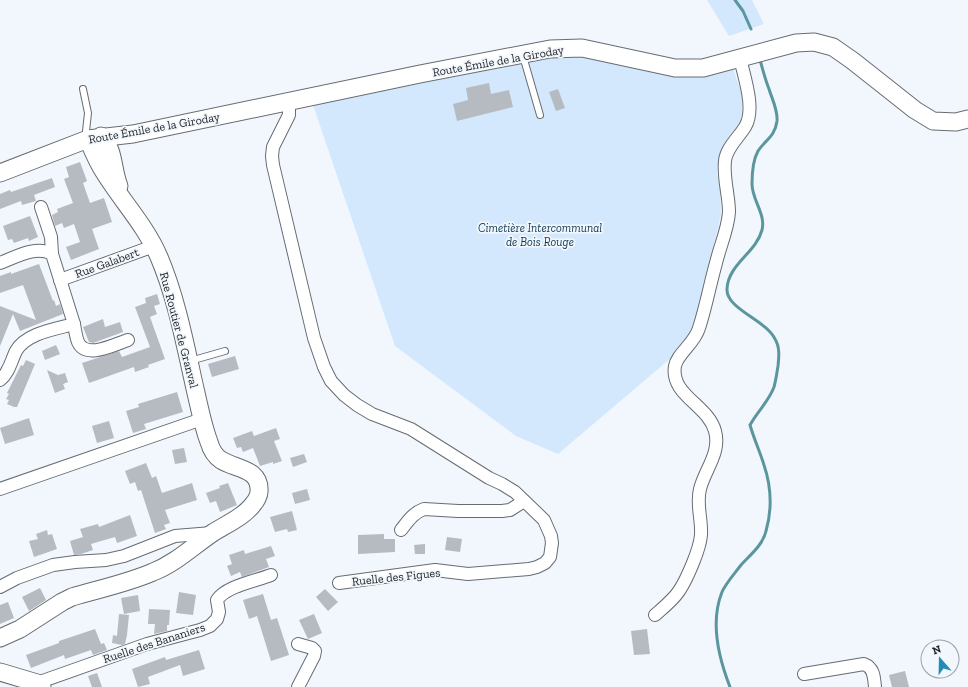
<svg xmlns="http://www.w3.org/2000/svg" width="968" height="687" font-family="'Zilla Slab',serif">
<rect width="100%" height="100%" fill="#f1f7fc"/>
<g fill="#d3e8fc">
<path d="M707 0H752L764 24 729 36Z"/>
<path d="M567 54 733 68 743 98 741 120 727 140 719 155 717 172 720 190 721 215 695 325 688 339 678 352 558 454 516 436 395 346 313 105Z"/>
</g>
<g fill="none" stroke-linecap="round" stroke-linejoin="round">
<g stroke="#5b969e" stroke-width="3">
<path d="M735 0 743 11 751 29"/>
<path d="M730 687C719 659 710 622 722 592 726 583 735 573 741 565 750 555 763 545 766 531 772 510 771 486 764 465 760 452 754 439 750 425 757 412 769 401 774 387 776 380 777 372 778 366 779 357 780 347 775 339 766 320 726 309 727 289 728 264 756 253 762 230 766 214 752 200 752 184 752 174 753 160 758 151 765 140 775 137 777 121 778 110 772 99 769 89 765 79 763 70 760 60"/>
</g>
</g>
<g fill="#b6bbc1">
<path d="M489 83 491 94 509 90 513 107 457 121 453 104 468 100 466 88Z"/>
<path d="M558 89 565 108 556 111 549 92Z"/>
<path d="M80 162 87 181 83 183 90 203 104 198 112 222 92 229 99 249 71 260 66 247 80 242 74 224 64 228 62 223 55 226 52 215 58 212 57 209 73 203 64 179 69 177 66 167Z"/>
<path d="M52 178 55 187 34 195 36 201 22 205 21 201 0 209V194L10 190 11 192Z"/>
<path d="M30 216 38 237 29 241 28 238 14 243 12 239 8 240 3 226Z"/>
<path d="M39 264 53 301 54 300 56 306 60 304 63 314 20 331 13 314 0 346V306L36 320 23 285 0 293V276L11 272V274Z"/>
<path d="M157 294 160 304 154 306 157 314 150 317 165 359 148 365 149 367 135 372 134 367 89 383 82 363 119 351 122 357 150 347 135 307 146 303 145 298Z"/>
<path d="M103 319 105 327 120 322 123 332 93 343 89 342 83 327Z"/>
<path d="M56 345 60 354 45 360 42 351Z"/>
<path d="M235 356 239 369 212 377 208 364Z"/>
<path d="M26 360 35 364 17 407H14L7 404 9 400 6 399 9 394 7 393 21 365 23 366Z"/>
<path d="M47 370 58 375 65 373 68 382 63 384 65 389 55 393Z"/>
<path d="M177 392 183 412 144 424 146 429 133 433 126 411 139 407 138 404Z"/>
<path d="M29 418 34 435 5 444 0 428Z"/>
<path d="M109 421 114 438 97 443 92 426Z"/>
<path d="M276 428 280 439 274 441 282 461 273 464V462L260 466 253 448 243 452 241 447 237 448 233 438 252 431 254 436Z"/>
<path d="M184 448 187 462 175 464 172 450Z"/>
<path d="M304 454 307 462 293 467 290 458Z"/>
<path d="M146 463 152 478 156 476 162 493 192 483 197 500 165 510 170 523 164 525 166 529 155 533 141 490 138 491 135 482 130 484 125 471Z"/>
<path d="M228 483 237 505 220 512 216 501 210 503 206 493 220 488 219 486Z"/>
<path d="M307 489 310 500 295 504 292 493Z"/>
<path d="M292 511 297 530 288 532 287 529 275 532 270 517Z"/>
<path d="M130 515 137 536 117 543 115 537 91 544 93 550 81 554 74 555 70 541 83 537 80 529 98 524 99 527Z"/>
<path d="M47 530 48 535 52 534 57 549 34 557 29 541 38 539 36 534Z"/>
<path d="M384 534V539H395V552L358 554V535Z"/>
<path d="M447 537 462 539 460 552 445 550Z"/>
<path d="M425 544V554H415L414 545Z"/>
<path d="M271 546 275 556 266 559 269 567 242 577 240 572 231 576 227 566 232 564 229 555 244 550 245 554Z"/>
<path d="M40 588 46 600 29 611 22 597Z"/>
<path d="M325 589 338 602 328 611 316 597Z"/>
<path d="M179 592 196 595 193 615 176 613Z"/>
<path d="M263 594 271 620 277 618 289 655 271 661 257 616 249 619 243 600Z"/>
<path d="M138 595 140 611 124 614 121 598Z"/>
<path d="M8 602 14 618 0 624V605Z"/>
<path d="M149 609 170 610 169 625H167V631L154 634 155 624H148Z"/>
<path d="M119 614 129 615 127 635 125 644 122 645 112 643 113 635 117 636Z"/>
<path d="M314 614 322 633 308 639 299 620Z"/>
<path d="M95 629 101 644 104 643 107 650 93 655 91 650 65 659 64 655 31 668 26 655 59 643V641Z"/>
<path d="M647 629 650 654 634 655 631 631Z"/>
<path d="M199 650 205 669 183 676 180 665 148 677 150 684 138 687 132 669 165 657 166 660Z"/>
<path d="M905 671 909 687H892L889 675Z"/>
<path d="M97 673 102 687H92L88 676Z"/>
</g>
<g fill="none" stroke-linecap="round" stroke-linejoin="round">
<g stroke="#676c71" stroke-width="8">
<g id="lane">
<path d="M523 56 540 115"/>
<path d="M83 89 88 113 86 131 88 138"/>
<path d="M190 361 225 351"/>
</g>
</g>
<g stroke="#676c71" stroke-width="14">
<g id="street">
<path d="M289 102V115L273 147 272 156 273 165 314 338 324 367 331 381 344 395 357 405 372 414 411 429 489 478 502 484 515 492 544 520 551 536 552 543 550 557 545 563 537 567 529 569 468 574 435 570 339 583"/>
<path d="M41 207 51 237 52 254"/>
<path d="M0 263C16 257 36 245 52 254L74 324C56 329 26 333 16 351 11 361 9 373 0 380"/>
<path d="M60 280 154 246"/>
<path d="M74 324C75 330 76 337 78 342 86 360 115 344 128 340"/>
<path d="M0 489 202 419"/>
<path d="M401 530C408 521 413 513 424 509L458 511H502L510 510 524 501"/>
<path d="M0 587 17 578 53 565 75 562 106 560 124 556 175 536 212 533"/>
<path d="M655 615C663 608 673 600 679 591 687 579 700 549 701 535 702 519 696 504 700 489 705 469 721 453 715 431 708 405 670 395 675 366 677 354 695 343 699 328 706 307 710 284 716 263 720 246 728 229 729 212 729 195 723 178 725 161 726 148 739 137 745 127 756 109 744 77 740 58"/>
<path d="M804 674 864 664C874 668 874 677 875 687"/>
<path d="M37 683 147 644 200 630 210 626 217 619 219 612 217 600C226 586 256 581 271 575"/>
<path d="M298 687 314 656 315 651 312 648 298 644"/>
</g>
</g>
<g stroke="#676c71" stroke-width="19">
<g id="secondary">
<path d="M101 136C115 150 112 169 119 186"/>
<path d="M0 173 88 139 133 134 420 74 550 49 582 48 675 68H703L796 43 814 42 833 47 853 61 915 110 933 121 956 122 968 119"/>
<path d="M0 638 20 629 62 602 72 597C99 589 128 583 153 572 176 563 193 546 214 532 227 524 245 516 254 503 256 501 259 495 259 492 261 468 235 469 221 460 215 456 211 449 209 442 203 426 200 410 196 393 186 349 177 299 159 257 145 224 119 198 101 167 96 158 92 149 88 139"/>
<path d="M0 672 37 683 42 687"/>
</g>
</g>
<use href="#lane" stroke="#fff" stroke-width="6"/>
<use href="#street" stroke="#fff" stroke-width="12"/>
<use href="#secondary" stroke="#fff" stroke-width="17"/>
</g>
<g text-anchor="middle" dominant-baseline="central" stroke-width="3.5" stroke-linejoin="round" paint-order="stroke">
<g font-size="12" fill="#1f2123" stroke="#f1f7fc">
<text transform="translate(498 61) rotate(-10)">Route Émile de la Giroday</text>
<text transform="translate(154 128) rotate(-10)">Route Émile de la Giroday</text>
<text transform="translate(107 263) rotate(-20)">Rue Galabert</text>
<text transform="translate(179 330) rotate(75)">Rue Routier de Granval</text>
<text transform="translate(396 577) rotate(-6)">Ruelle des Figues</text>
<text transform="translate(154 643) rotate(-18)">Ruelle des Bananiers</text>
</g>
<g font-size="12" font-style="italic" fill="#113754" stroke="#f1f7fc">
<text x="540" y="228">Cimetière Intercommunal<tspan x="540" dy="14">de Bois Rouge</tspan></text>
</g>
</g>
<g transform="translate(940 659) rotate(340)"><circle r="19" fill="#f1f7fc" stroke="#9da1a5"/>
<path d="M0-3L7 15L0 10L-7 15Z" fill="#248bb4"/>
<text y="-6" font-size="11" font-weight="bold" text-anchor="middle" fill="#1f2123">N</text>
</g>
</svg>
